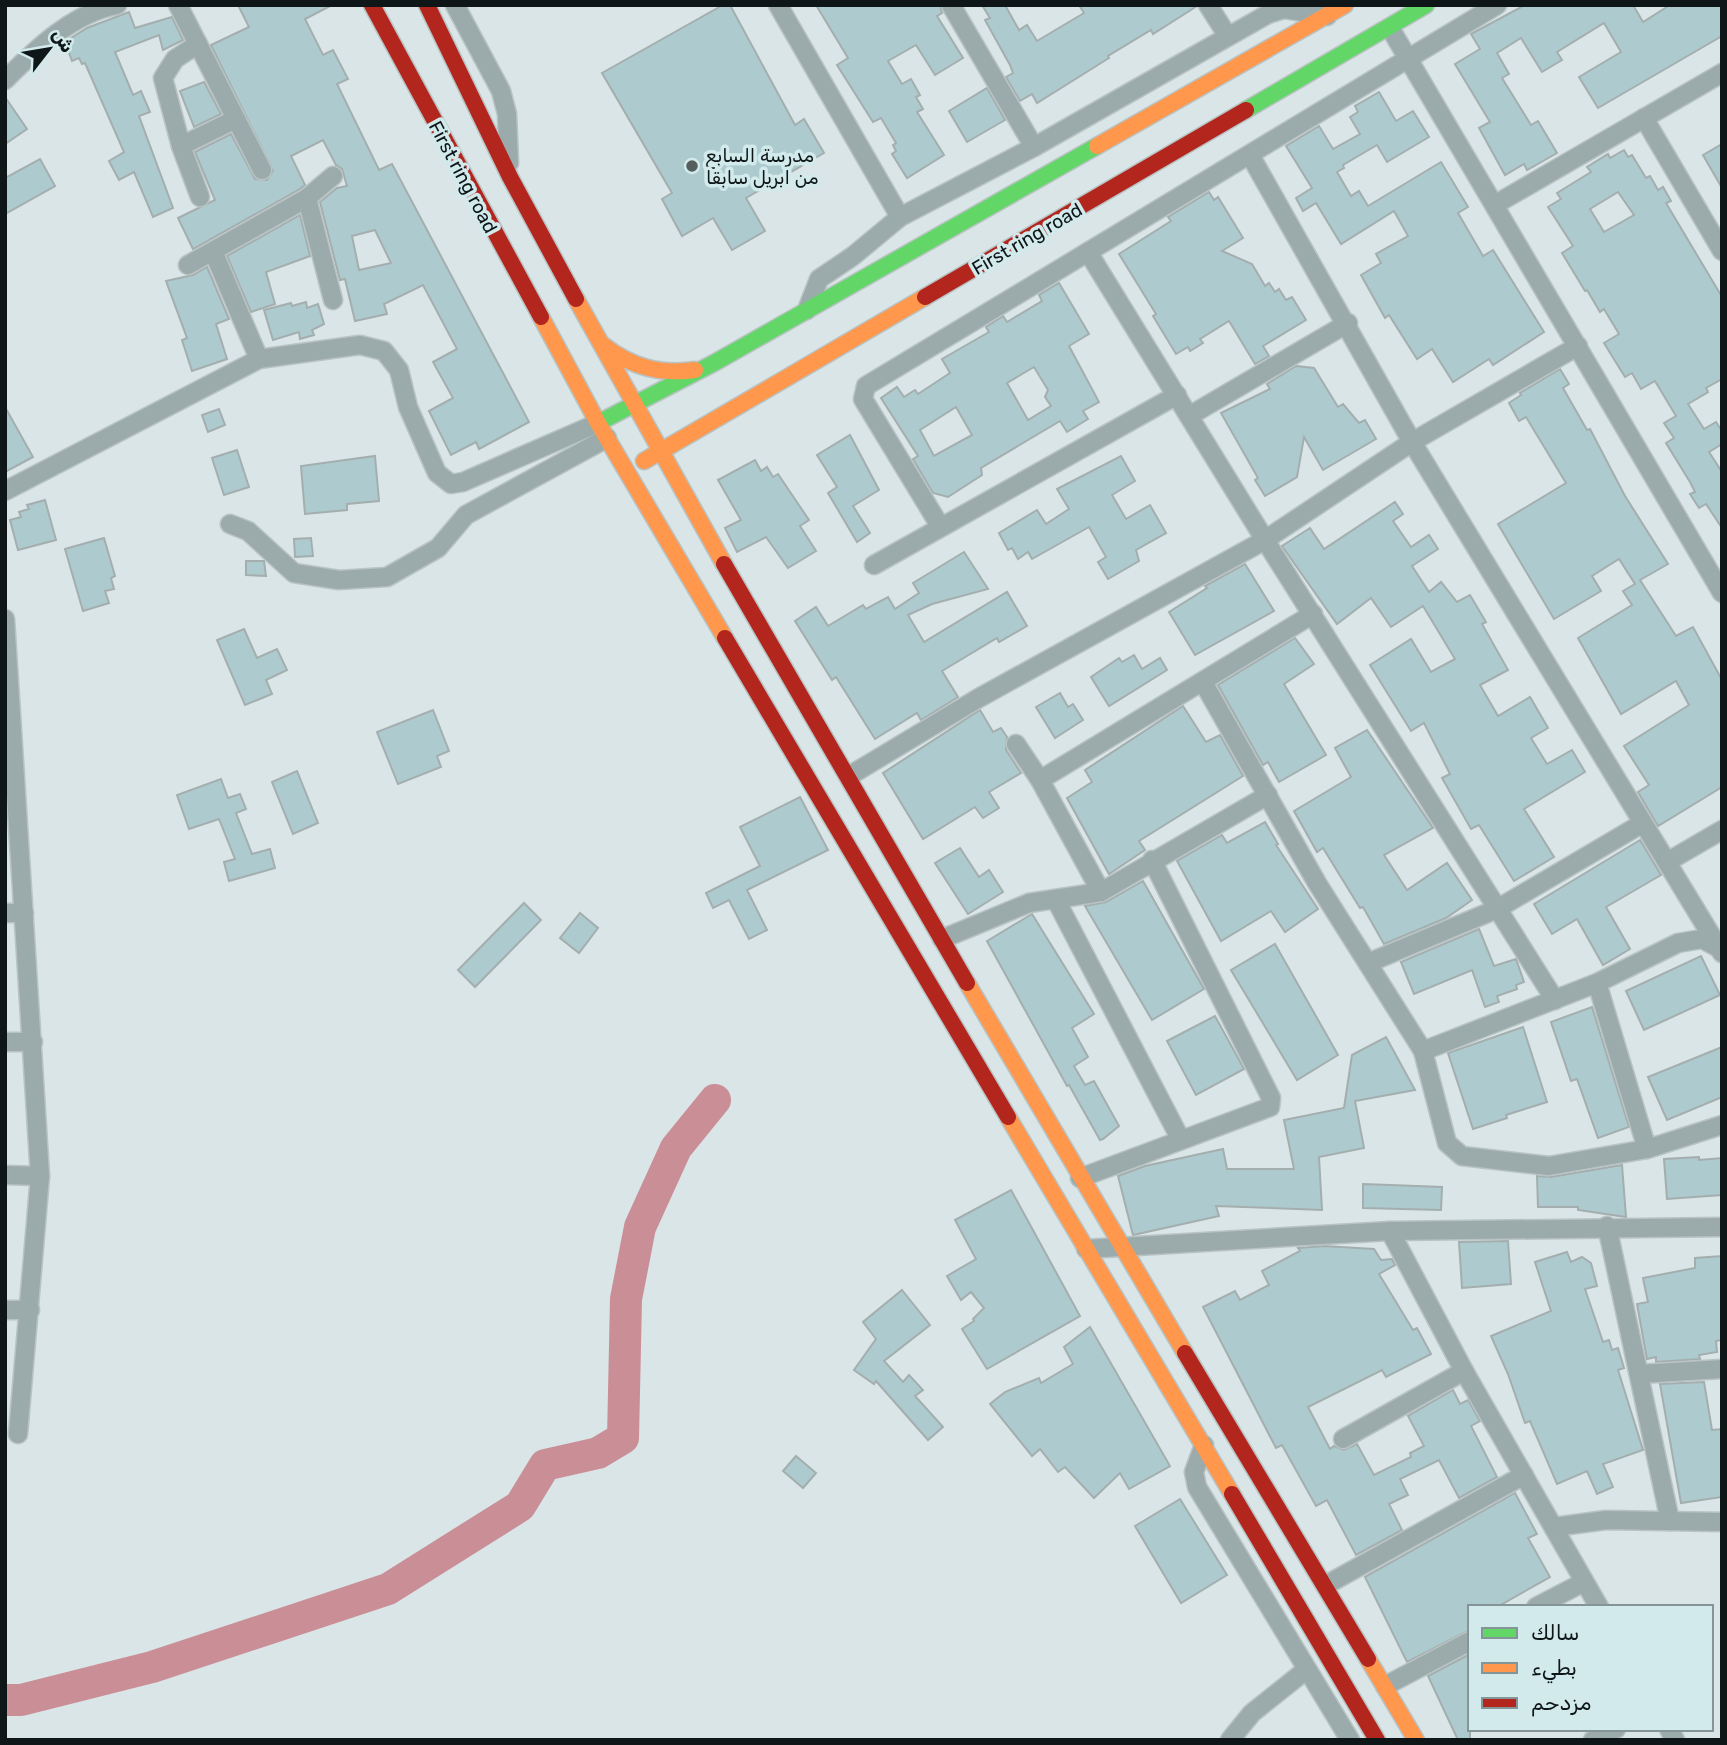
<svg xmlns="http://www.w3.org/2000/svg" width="1727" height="1745" font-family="Rubik,Cairo,sans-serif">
<rect width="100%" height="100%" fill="#d9e5e6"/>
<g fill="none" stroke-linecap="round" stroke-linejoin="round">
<path stroke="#ca8e96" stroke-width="32" d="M5 1700H21L152 1667 388 1589 520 1506 545 1465 598 1453 623 1438 626 1299 640 1227 676 1148 715 1100"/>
</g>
<g fill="#adcbce" stroke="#a4aeaf" stroke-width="2" fill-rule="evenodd">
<path d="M238 5H332L305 19 323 55 333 50 348 79 337 84 379 170 392 164 529 422 479 449 476 442 451 455 429 411 453 398 433 362 457 349 423 285 384 304 387 314 355 321 345 279 340 280 320 202 337 188 347 186 342 169 336 165 323 140 291 156 305 185 300 189 193 249 178 218 215 200 195 152 231 134 255 179 267 180 273 171 211 45 249 27ZM375 230 391 263 359 270 352 236Z"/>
<path d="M723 5H730L795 125 804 119 824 153 746 198 765 231 732 250 713 218 682 236 662 199 672 193 602 73Z"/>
<path d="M816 5H940L942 13 937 16 963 58 935 75 916 45 888 61 902 84 911 79 920 95 916 97 923 109 917 112 944 155 907 178 892 154 896 151 893 145 896 143 881 118 873 122 837 65 848 58Z"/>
<path d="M982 5H1005L1019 30 1027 25 1037 41 1084 13 1079 5 1197 6 1153 34 1151 30 1108 56 1109 58 1037 103 1032 94 1020 101 1006 77 1013 73 1010 65 985 20 990 18Z"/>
<path d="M1525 5H1633L1643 22 1670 5H1722V36L1598 108 1579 77 1621 52 1604 23 1557 52 1562 60 1542 72 1521 38 1497 53 1509 74 1502 78 1531 125 1538 121 1557 153 1527 170 1524 164 1505 175 1479 128 1490 122 1455 64 1480 49 1471 34Z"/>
<path d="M129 12 135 28 172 17 183 40 163 50 159 35 115 52 133 95 141 91 150 112 139 116 173 208 153 217 134 172 119 180 109 161 124 152 85 63 82 64 79 58 72 61 65 42 87 28Z"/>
<path d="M204 82 221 114 194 127 180 91Z"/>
<path d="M987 88 1005 120 967 142 949 111Z"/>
<path d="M1379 92 1396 121 1413 111 1429 137 1387 162 1377 145 1343 165 1344 168 1337 172 1351 196 1359 191 1368 206 1441 162 1468 207 1458 213 1483 256 1493 250 1544 332 1493 365 1489 359 1453 382 1432 349 1417 359 1389 315 1385 318 1361 275 1381 263 1376 254 1408 236 1394 211 1341 244 1316 203 1303 211 1296 198 1312 188 1286 146 1319 126 1333 149 1360 134 1350 117 1358 112 1355 106Z"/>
<path d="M5 97 27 129 5 144Z"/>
<path d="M1722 144V188L1703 155Z"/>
<path d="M1624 150 1628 157 1632 155 1646 178 1650 176 1658 190 1663 187 1671 201 1666 203 1722 297V379L1706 388 1708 392 1688 404 1704 429 1716 422 1722 431V444L1709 452 1722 472V528L1706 504 1699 508 1690 494 1695 492 1690 482 1666 443 1674 438 1664 423 1676 416 1655 381 1641 389 1632 373 1625 377 1604 343 1619 334 1604 309 1600 312 1587 290 1585 291 1562 253 1573 246 1548 207 1561 199 1557 193 1591 172 1587 167 1608 154 1610 158ZM1618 192 1634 215 1604 232 1590 209Z"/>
<path d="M40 159 55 186 5 214V178Z"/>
<path d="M1209 192 1214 200 1218 197 1243 238 1222 251 1252 264 1265 286 1269 283 1275 292 1279 289 1286 300 1292 297 1306 320 1263 346 1269 356 1255 364 1229 321 1200 339 1203 343 1190 351 1188 347 1176 354 1153 316 1156 314 1119 254 1171 221 1168 217Z"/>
<path d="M300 215 310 256 266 272 275 304 251 312 227 256Z"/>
<path d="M207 267 229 319 216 324 227 359 192 371 182 340 187 338 166 281 193 275Z"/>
<path d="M1059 283 1089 334 1069 346 1099 402 1083 411 1088 419 1067 432 1060 421 981 468 982 475 948 497 933 493 913 459 918 456 881 398 897 387 904 397 915 390 918 394 950 373 942 359 989 332 986 327 1003 316 1007 322 1042 301 1039 295ZM1034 367 1048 390 1045 397 1051 406 1028 420 1007 383ZM956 407 972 435 934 456 920 430Z"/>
<path d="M306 302 307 308 318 304 324 324 312 330 314 335 300 339 299 332 273 340 264 310 291 303 292 306Z"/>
<path d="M1296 366 1314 368 1338 407 1343 404 1359 423 1365 420 1376 439 1323 470 1304 437 1297 477 1265 496 1255 480 1258 478 1221 413 1270 389 1267 384Z"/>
<path d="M1560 369 1569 384 1563 388 1587 430 1590 429 1625 496 1668 564 1640 580 1676 636 1693 627 1722 680V787L1658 826 1638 792 1649 785 1624 746 1689 705 1676 681 1621 714 1578 638 1632 605 1623 591 1635 584 1619 559 1592 576 1601 591 1554 619 1498 524 1566 483 1526 417 1519 421 1509 403 1521 395 1520 393Z"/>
<path d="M5 407 33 457 5 472Z"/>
<path d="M219 409 225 425 208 432 202 415Z"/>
<path d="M850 435 879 490 853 506 870 533 857 542 828 493 837 487 817 455Z"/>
<path d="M237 450 249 487 224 495 212 458Z"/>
<path d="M375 456 379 501 347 504V510L305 514 301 466Z"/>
<path d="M1121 456 1135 481 1112 495 1126 519 1150 505 1166 533 1136 550 1139 561 1108 579 1098 562 1106 557 1089 527 1032 559 1028 552 1018 559 1012 548 1008 550 999 533 1037 510 1046 524 1069 509 1057 489Z"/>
<path d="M755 460 761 471 767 467 773 477 778 474 809 520 800 526 816 551 788 568 766 537 737 552 725 528 741 520 718 480Z"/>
<path d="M45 500 56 540 18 550 10 520 21 517 19 512 29 509 27 505Z"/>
<path d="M1395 502 1403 514 1393 521 1411 547 1429 535 1438 549 1412 566 1429 592 1441 582 1457 602 1470 595 1486 622 1482 624 1508 670 1480 685 1498 716 1530 697 1548 728 1531 738 1547 764 1572 750 1585 772 1524 809 1554 857 1514 881 1479 825 1471 829 1442 778 1450 774 1424 723 1411 731 1370 665 1411 639 1431 672 1455 659 1423 606 1391 627 1371 598 1337 624 1282 546 1310 528 1324 549Z"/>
<path d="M104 538 115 576 111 578 114 589 105 591 109 603 83 611 65 549Z"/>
<path d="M311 538 313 556 295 557 294 539Z"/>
<path d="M964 552 988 589 932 604 908 615 924 642 1007 592 1027 626 999 642 997 638 942 671 958 697 921 720 917 713 875 739 836 677 832 680 795 621 816 607 828 626 863 605 866 609 888 597 895 609 919 593 913 583Z"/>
<path d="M246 561H264L266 576 246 575Z"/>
<path d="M1245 564 1274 611 1195 655 1169 612 1207 588 1205 586Z"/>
<path d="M244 629 257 658 277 649 287 670 266 680 272 694 245 705 217 640Z"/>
<path d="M1295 638 1314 664 1284 684 1326 755 1279 782 1268 762 1263 765 1218 685Z"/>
<path d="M1134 655 1142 669 1160 658 1167 670 1109 706 1091 677 1119 658 1122 662Z"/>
<path d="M1060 693 1068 707 1073 704 1083 720 1055 738 1036 707Z"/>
<path d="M1183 706 1206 742 1220 735 1243 776 1139 841 1145 850 1109 874 1067 798 1092 782 1085 770Z"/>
<path d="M433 710 449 751 437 756 441 767 398 784 377 732Z"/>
<path d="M980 710 993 732 1001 728 1007 737 1006 750 1021 773 989 792 999 808 983 818 975 807 923 839 883 773Z"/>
<path d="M1367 730 1433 828 1384 855 1407 890 1447 863 1472 900 1446 918 1384 944 1363 907 1360 908 1323 848 1317 852 1294 811 1351 777 1335 748Z"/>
<path d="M297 771 318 823 293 834 272 782Z"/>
<path d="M221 779 228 798 240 794 246 809 236 813 252 854 270 849 275 868 229 881 224 862 235 859 219 819 189 829 177 795Z"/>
<path d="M800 797 828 850 747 890 767 930 749 939 729 900 713 908 706 893 760 866 740 827Z"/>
<path d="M1265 822 1278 844 1276 845 1318 909 1285 932 1271 911 1221 941 1177 861 1222 835 1227 843Z"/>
<path d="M1640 840 1661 875 1606 907 1630 949 1603 965 1577 919 1552 934 1534 904Z"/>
<path d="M960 848 979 877 989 870 1003 892 968 914 935 863Z"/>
<path d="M1143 881 1204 989 1152 1020 1085 906 1106 902Z"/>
<path d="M524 903 541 920 475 987 458 970Z"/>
<path d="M580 913 598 928 579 953 560 938Z"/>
<path d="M1032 914 1094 1014 1072 1028 1088 1057 1074 1066 1085 1085 1094 1081 1119 1126 1103 1139 1100 1140 1069 1085 1067 1086 987 941Z"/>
<path d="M1479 929 1494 966 1516 959 1524 982 1516 985 1517 989 1497 996 1499 1002 1485 1007 1472 970 1414 994 1401 962Z"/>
<path d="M1275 944 1338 1055 1297 1080 1231 970Z"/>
<path d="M1701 956 1720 995 1644 1030 1626 991Z"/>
<path d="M1592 1007 1629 1127 1598 1138 1577 1079 1571 1081 1551 1022Z"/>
<path d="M1215 1016 1244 1069 1196 1095 1167 1041Z"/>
<path d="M1523 1027 1547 1102 1506 1115 1507 1118 1473 1129 1448 1053Z"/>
<path d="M1386 1037 1415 1090 1355 1101 1364 1148 1319 1157 1322 1210 1216 1206 1219 1216 1133 1235 1118 1176 1145 1166 1223 1149 1227 1169H1294L1284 1120 1344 1108 1352 1055Z"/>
<path d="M1722 1047V1097L1667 1120 1648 1077Z"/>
<path d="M1699 1157V1160L1722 1158V1195L1667 1199 1664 1159Z"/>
<path d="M1622 1165 1626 1217 1578 1210V1207H1538L1537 1176 1551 1177Z"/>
<path d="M1363 1184 1442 1187 1441 1210 1363 1208Z"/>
<path d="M1011 1190 1080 1316 987 1369 962 1329 974 1321 973 1319 984 1308 971 1292 961 1300 947 1276 976 1259 955 1220Z"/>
<path d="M1508 1241 1511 1284 1462 1288 1459 1242Z"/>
<path d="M1324 1246 1374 1249 1381 1260 1392 1259 1395 1265 1379 1274 1413 1330 1417 1328 1431 1354 1386 1377 1382 1370 1308 1407 1330 1449 1334 1446 1344 1450 1357 1444 1374 1475 1411 1457 1410 1453 1424 1446 1408 1416 1453 1390 1460 1404 1468 1400 1480 1421 1471 1426 1497 1477 1459 1498 1439 1460 1400 1479 1408 1495 1389 1504 1402 1530 1356 1555 1327 1500 1316 1506 1282 1445 1276 1448 1203 1307 1235 1291 1240 1300 1269 1285 1262 1271 1300 1251 1298 1248Z"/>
<path d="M1567 1252 1571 1262 1582 1257 1591 1263 1597 1286 1585 1289 1603 1342 1609 1340 1612 1350 1618 1348 1624 1368 1618 1370 1643 1450 1603 1464 1613 1487 1597 1494 1587 1471 1557 1484 1530 1421 1525 1423 1508 1374 1491 1336 1551 1311 1535 1262Z"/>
<path d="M1722 1256V1340L1716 1341 1717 1352 1699 1355 1700 1359 1656 1362V1357L1647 1359 1637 1304 1648 1302 1643 1278 1695 1268V1258Z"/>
<path d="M902 1290 930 1325 884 1361 903 1382 909 1375 923 1390 915 1396 943 1427 928 1440 876 1381 874 1384 854 1370 876 1339 863 1322Z"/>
<path d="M1090 1327 1170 1466 1129 1489 1120 1473 1094 1498 1065 1467 1058 1472 1040 1449 1032 1456 990 1404 1005 1392 1039 1378 1041 1383 1073 1364 1064 1347Z"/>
<path d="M1704 1382 1712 1430 1722 1429V1497L1681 1503 1660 1384Z"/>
<path d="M796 1456 816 1473 803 1488 783 1471Z"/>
<path d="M1515 1493 1537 1534 1528 1538 1550 1577 1497 1607H1470V1630L1407 1662 1365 1577Z"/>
<path d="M1180 1499 1227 1575 1181 1603 1135 1526Z"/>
<path d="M1470 1654V1740H1458L1428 1676Z"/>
</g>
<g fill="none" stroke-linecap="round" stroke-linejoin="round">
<g stroke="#b9c3c4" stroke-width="21">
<g id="street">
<path d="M178 5 262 170"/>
<path d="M455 5 501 91 507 114 509 163"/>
<path d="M778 5 900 217"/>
<path d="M951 5 1034 147"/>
<path d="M1208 5 1227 35"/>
<path d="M1390 28 1722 593"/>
<path d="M198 44 175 59 163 78 181 146 200 197"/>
<path d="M5 80C36 49 73 13 117 5"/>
<path d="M1644 118 1722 251"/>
<path d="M181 146 236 119"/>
<path d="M1250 155 1412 442 1722 953"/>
<path d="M307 198 333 300"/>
<path d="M1496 204 1722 73"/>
<path d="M213 251 259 359"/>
<path d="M1088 252 1265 540 1555 1000"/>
<path d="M188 265 307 198 333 176"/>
<path d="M807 310 819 279 853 256 900 217 1034 147 1268 14 1284 9 1327 16"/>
<path d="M1189 416 1348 323"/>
<path d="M5 491 259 359 360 345 384 351 399 370 408 407 437 473 451 484 463 482 598 423"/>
<path d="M230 524 248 531 294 573 339 580 387 577 438 548 466 515 607 438"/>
<path d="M940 526 863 399 866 386 1497 5"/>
<path d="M874 565 1177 395"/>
<path d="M5 619 40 1176 18 1434"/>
<path d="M1203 682 1317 883 1423 1051 1447 1143 1462 1156 1549 1166 1647 1149 1722 1125"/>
<path d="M1016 744 1040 780 1313 614"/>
<path d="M849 776 977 699 1265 540 1412 442 1578 346"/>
<path d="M1040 780 1101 892"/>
<path d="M1667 862 1722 830"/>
<path d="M1056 900 1181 1140"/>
<path d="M5 913H24"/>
<path d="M942 939 1029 903 1101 892 1268 795"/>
<path d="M1368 963 1497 909 1643 823"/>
<path d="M1597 983 1647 1149"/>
<path d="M5 1042H33"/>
<path d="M1423 1051 1597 983 1678 943 1702 939 1719 948"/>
<path d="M5 1175 40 1176"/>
<path d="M1080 1178 1270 1107 1271 1098 1152 860"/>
<path d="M1607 1226 1670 1521"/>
<path d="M1390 1231 1464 1371 1599 1607"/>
<path d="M1086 1249 1390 1231 1722 1227"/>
<path d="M5 1310H30"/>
<path d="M1640 1374 1722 1369"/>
<path d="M1343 1439 1464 1371"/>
<path d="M1204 1445 1194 1472 1197 1487 1350 1740"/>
<path d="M1554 1527 1606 1520 1722 1522"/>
<path d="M1326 1585 1524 1475"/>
<path d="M1536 1607 1584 1582"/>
<path d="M1385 1686 1470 1641"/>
<path d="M1669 1729 1675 1740"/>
<path d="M1230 1740 1252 1713 1306 1670"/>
<path d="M1593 1740 1616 1729"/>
</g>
</g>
<g stroke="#b9c3c4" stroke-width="19">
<g id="fast">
<path d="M1246 110 1426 5"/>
<path d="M598 423 714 363 1097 146"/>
</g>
</g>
<g stroke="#b9c3c4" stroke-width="19">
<g id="slow">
<path d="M1097 146 1345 5"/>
<path d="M576 299 724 564"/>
<path d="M541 317 598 423 725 638"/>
<path d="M603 345C631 367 660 375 695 370"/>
<path d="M644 461 925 297"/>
<path d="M967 983 1185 1353"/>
<path d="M1008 1117 1232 1494"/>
<path d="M1368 1659 1416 1740"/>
</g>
</g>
<g stroke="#b9c3c4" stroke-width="19">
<g id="jam">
<path d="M372 5 541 317"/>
<path d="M427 5 510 177 576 299"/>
<path d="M925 297 1246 110"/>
<path d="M724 564 967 983"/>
<path d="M725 638 1008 1117"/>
<path d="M1185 1353 1368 1659"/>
<path d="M1232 1494 1377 1740"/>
</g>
</g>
<use href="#street" stroke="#9baaab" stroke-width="18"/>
<use href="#fast" stroke="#63d668" stroke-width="16"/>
<use href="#slow" stroke="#ff974d" stroke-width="16"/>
<use href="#jam" stroke="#b3261e" stroke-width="16"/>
</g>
<circle fill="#555e5f" stroke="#d3eaec" stroke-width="2.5" cx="692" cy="166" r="7"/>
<g text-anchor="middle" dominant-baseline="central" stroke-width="7" stroke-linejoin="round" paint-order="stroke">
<g font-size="19" fill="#0e1617" stroke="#d3eaec" text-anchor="start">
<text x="706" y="155">مدرسة السابع<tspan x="706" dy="22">من ابريل سابقا</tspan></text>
</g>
<g font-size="19" fill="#0e1617" stroke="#d3eaec">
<text transform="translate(463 177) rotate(62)">First ring road</text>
<text transform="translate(1027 239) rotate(-30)">First ring road</text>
</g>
</g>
<rect width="1727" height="1745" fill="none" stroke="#0e1617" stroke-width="14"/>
<rect x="1468" y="1605" width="245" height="126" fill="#d3eaec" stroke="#849597" stroke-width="2"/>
<rect x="1482" y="1628" width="35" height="10" fill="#63d668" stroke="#849597" stroke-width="2"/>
<text x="1531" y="1640" font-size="21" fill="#0e1617">سالك</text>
<rect x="1482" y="1663" width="35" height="10" fill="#ff974d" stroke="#849597" stroke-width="2"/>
<text x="1531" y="1675" font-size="21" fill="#0e1617">بطيء</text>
<rect x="1482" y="1698" width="35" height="10" fill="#b3261e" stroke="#849597" stroke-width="2"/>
<text x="1531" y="1710" font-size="21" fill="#0e1617">مزدحم</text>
<g transform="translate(49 49) rotate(59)" stroke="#d3eaec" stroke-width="5" paint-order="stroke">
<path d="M0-5L12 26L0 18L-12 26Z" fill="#0e1617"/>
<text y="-10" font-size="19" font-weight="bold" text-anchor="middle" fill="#0e1617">ش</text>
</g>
</svg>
